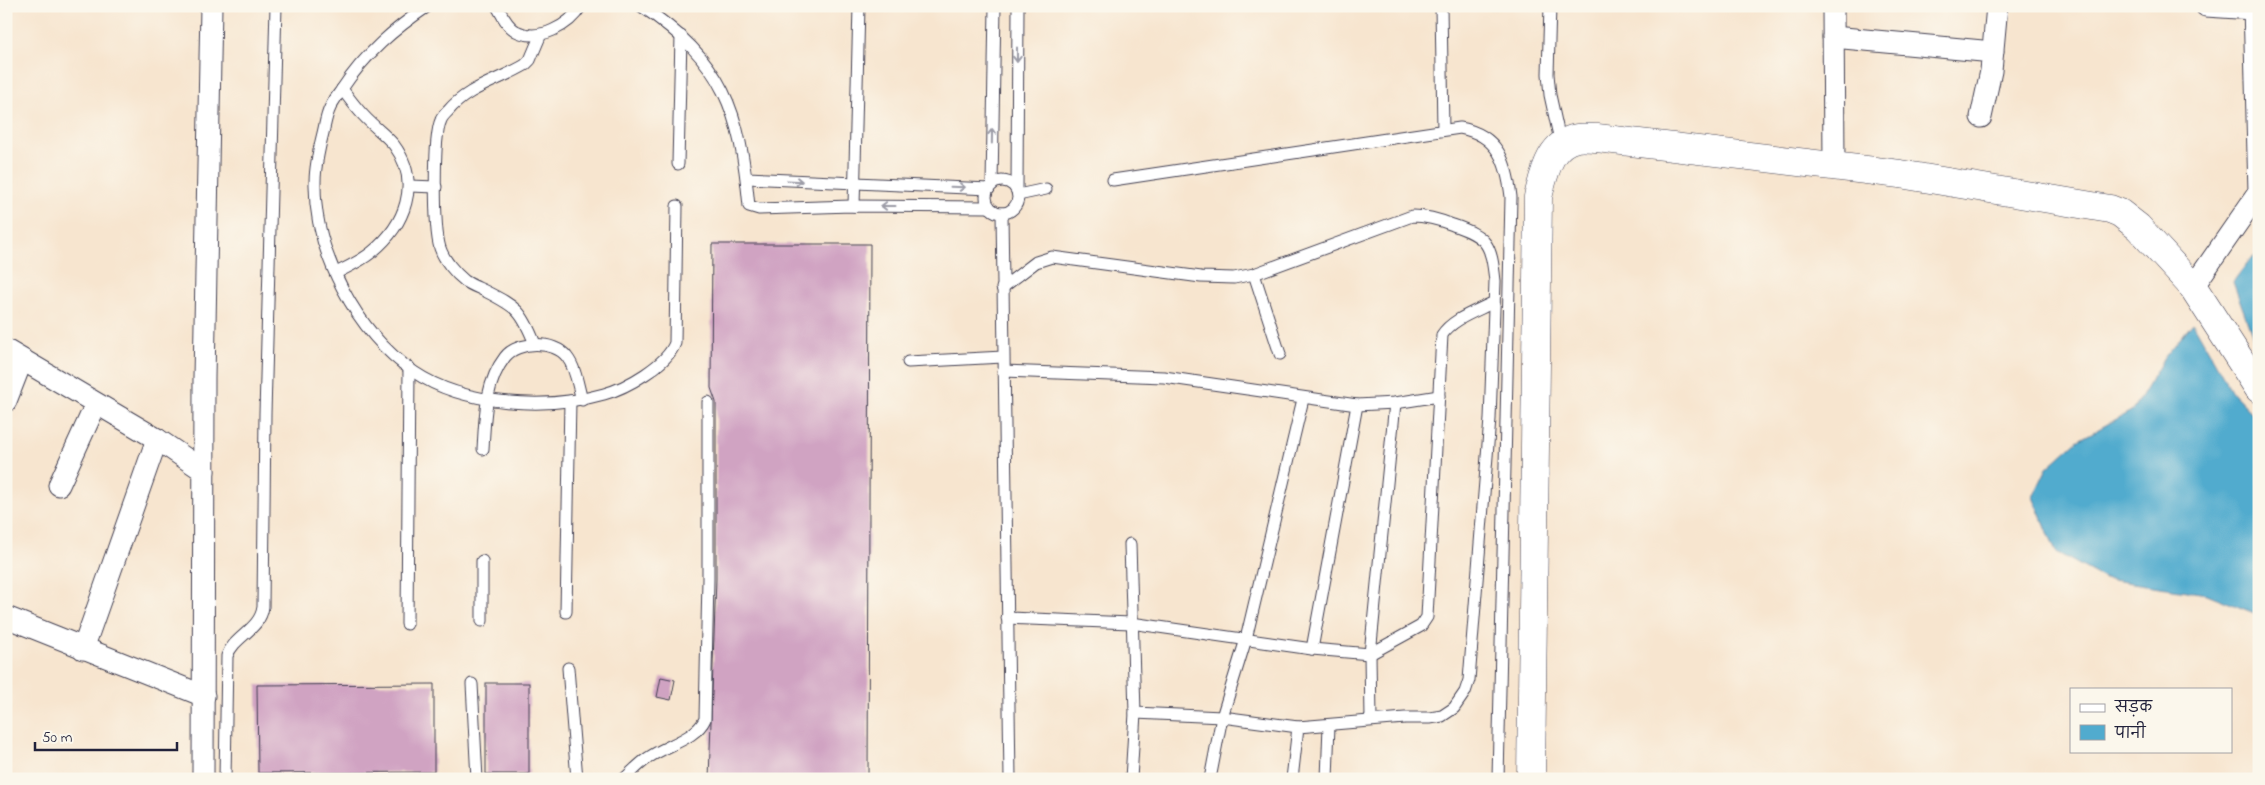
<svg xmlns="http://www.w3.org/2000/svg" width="2265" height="785" font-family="'Indie Flower','Playpen Sans Deva',sans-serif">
<rect width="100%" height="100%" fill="#fbf7ec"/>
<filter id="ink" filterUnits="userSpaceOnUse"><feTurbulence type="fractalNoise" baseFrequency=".02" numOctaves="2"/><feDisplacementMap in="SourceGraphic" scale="10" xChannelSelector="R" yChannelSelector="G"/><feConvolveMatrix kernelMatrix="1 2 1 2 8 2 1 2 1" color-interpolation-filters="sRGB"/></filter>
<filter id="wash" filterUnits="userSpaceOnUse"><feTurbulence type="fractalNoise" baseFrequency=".0096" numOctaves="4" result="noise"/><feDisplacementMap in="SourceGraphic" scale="20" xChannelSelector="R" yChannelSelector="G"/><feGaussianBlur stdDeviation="1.12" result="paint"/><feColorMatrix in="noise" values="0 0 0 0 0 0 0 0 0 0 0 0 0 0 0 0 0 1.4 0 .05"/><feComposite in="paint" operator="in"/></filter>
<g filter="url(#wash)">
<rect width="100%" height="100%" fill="#f7e5cf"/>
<g fill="#51abce" stroke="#3a6684">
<path d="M2259 254V353L2233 282 2248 262Z"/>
<path d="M2193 323 2232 392 2259 420V615L2207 594 2105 579 2056 552 2033 497 2047 468 2077 441 2133 410 2164 358Z"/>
</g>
<g id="blocks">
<g fill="#d0a3c2">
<path d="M712 244H870L868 779H709L716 579V402L711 388Z"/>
<path d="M661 677 675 680 671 700 657 697Z"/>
<rect x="486" y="683" width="43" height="91"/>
<path d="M434 684V772L258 773 257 685Z"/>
</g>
</g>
</g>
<g filter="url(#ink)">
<use href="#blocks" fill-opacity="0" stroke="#423f51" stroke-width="1"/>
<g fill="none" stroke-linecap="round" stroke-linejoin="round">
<g stroke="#423f51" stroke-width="13">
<g id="lane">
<path d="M428 6C394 29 365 54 342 89 338 95 333 101 330 108 326 116 325 125 323 133 319 149 315 166 315 182 314 252 356 332 414 372 464 406 548 410 604 394 626 388 667 365 675 343L677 206"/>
<path d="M497 6C502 15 507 26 516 31 539 43 570 25 581 6"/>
<path d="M641 6C724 61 740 111 749 206L759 209 851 206 989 207"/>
<path d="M1441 6 1443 130"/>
<path d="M1550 6 1548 74 1550 95 1561 145"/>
<path d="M678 164 681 36"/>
<path d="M747 178 989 189"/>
<path d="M1113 180 1460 128C1498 135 1507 162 1511 197L1498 779"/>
<circle cx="1002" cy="197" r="16"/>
<path d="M992 185 995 6"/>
<path d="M410 186 436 187"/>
<path d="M1017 191 1018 6"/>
<path d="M1018 195 1046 189"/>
<path d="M854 206 859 6"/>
<path d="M1002 213 1010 779"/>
<path d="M336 273C348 267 361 261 372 252 405 225 422 183 394 145 385 134 373 126 364 116 356 108 349 98 342 89"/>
<path d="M1254 274 1280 354"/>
<path d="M1002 288 1036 262 1052 257 1201 277 1234 278 1254 274 1412 216C1427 216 1438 219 1453 225 1488 237 1491 244 1495 281L1490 419 1469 680 1465 692 1454 708 1442 716 1430 718H1405L1298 727 1222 717 1135 713"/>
<path d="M535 344C522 311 517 307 485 291 479 288 471 285 465 281 455 273 444 260 440 248 434 229 433 137 441 120 442 117 445 114 448 111 468 87 498 81 525 65L530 60 541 34"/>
<path d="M908 362 1003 357"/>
<path d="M1003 371 1164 377 1357 405 1395 403 1439 396"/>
<path d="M483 449C485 417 485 383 505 357 517 341 555 340 567 357 576 368 578 387 582 400"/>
<path d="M1130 544 1135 713 1131 779"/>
<path d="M566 612 570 401"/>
<path d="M1007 618 1131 623 1312 649 1370 654 1421 626 1427 617 1442 335C1452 319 1477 311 1494 302"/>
<path d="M482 621V561"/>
<path d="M407 624 409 367"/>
<path d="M1312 649 1357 405"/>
<path d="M568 668 577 779"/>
<path d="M472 684 477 779"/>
<path d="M1371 720 1370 654 1395 403"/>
<path d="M225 779 227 656C234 636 260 630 263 607L265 414 276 6"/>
<path d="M624 779C632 772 639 764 648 758 666 745 696 739 705 719L708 579V402"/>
<path d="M1210 779 1222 717 1246 639 1303 399"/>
<path d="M1292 779 1298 727"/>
<path d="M1327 779 1329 725"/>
</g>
</g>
<g stroke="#423f51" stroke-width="23">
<g id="street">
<path d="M1833 6 1834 166"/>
<path d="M2206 6 2253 9"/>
<path d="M2254 6 2259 192"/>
<path d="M1833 37 1993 52"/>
<path d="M1981 117 1991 71 1997 6"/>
<path d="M2193 287 2259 192"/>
<path d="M6 350 157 439 204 471"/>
<path d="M6 401 22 360"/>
<path d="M59 485 96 404"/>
<path d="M6 617 204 696"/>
<path d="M83 649 157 439"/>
<path d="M203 779 204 378 211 6"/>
</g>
</g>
<g stroke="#423f51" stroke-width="29">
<path id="secondary" d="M1531 779 1538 197C1544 175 1549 143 1577 138 1583 137 1591 138 1597 138L1900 174 2110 209 2120 213 2138 227 2193 287 2259 389"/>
</g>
<use href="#lane" stroke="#fff" stroke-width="11"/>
<use href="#street" stroke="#fff" stroke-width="21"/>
<use href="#secondary" stroke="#fff" stroke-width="28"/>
</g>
<defs><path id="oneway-shaft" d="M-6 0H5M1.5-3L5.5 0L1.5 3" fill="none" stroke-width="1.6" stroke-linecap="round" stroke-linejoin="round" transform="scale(1.25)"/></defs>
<g stroke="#9c9ca7">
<use href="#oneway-shaft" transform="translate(1017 55) rotate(90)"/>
<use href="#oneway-shaft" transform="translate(992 136) rotate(-89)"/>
<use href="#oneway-shaft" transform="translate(795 181) rotate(3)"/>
<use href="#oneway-shaft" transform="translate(958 187) rotate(2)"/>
<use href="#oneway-shaft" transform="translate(888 206) rotate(-180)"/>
</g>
</g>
<rect width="2265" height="785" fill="none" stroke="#fbf7ec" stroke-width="25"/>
<rect x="2070" y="688" width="162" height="65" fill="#fbf7ec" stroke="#a4a2a5"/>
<rect x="2080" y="704" width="25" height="8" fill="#ffffff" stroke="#a4a2a5"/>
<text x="2115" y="712" font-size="15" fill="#22223b">सड़क</text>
<rect x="2080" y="725" width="25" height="15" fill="#51abce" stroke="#a4a2a5"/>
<text x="2115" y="738" font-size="15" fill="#22223b">पानी</text>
<path d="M35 742v8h142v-8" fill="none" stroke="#22223b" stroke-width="2.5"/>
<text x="42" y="742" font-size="15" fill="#22223b" stroke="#fbf7ec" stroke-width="4" paint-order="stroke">50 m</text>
</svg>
